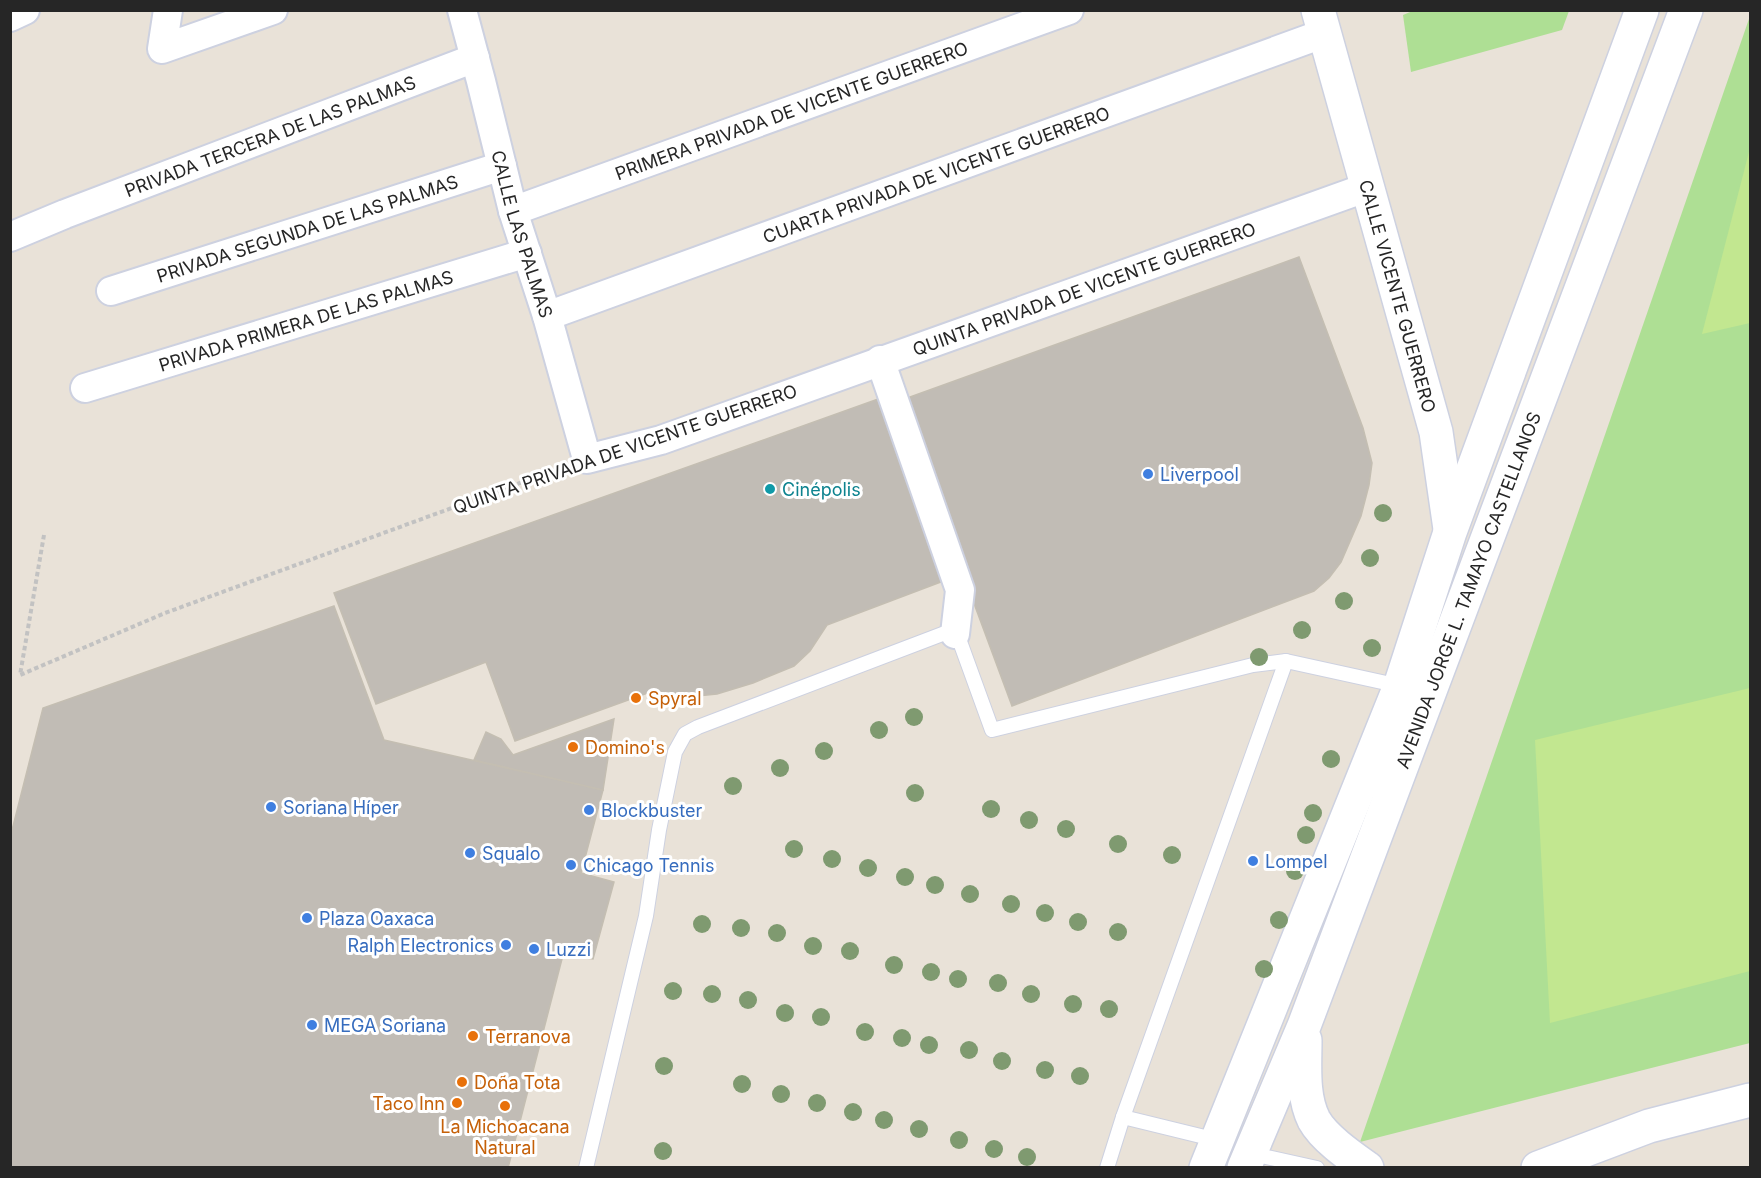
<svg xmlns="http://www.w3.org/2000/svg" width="1761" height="1178" font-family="Inter,sans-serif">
<rect width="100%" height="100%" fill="#e9e2d8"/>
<g fill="#aedf94">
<path d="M1415 10H1569V11L1562 30 1411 72 1403 15Z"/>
<path d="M1750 16V1043L1360 1142Z"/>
</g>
<g fill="#c2e790">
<path d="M1750 148V323L1702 334Z"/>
<path d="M1750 688V971L1550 1023 1535 740Z"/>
</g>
<g fill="#c1bcb5" stroke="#c4beb2" stroke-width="1.5">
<path d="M1299 257 1363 428 1372 463 1369 485 1361 516 1341 562 1329 578 1314 591 1012 706 899 401Z"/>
<path d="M881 398 946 580 827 625 810 651 794 666 753 683 717 694 687 697 653 691 515 741 486 662 376 704 334 593Z"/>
<path d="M334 606 384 740 603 790 581 873 614 882 593 959 563 955 508 1168H10V838L43 708Z"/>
<path d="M614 719 603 790 474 760 486 732 501 739 513 755Z"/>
</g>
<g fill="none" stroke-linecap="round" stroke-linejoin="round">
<g stroke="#cdd1e0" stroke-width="16">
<g id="lane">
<path d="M1123 1117 1217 1140"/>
<path d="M1248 1153 1317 1168"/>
<path d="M586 1168 646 916 659 830 675 752 685 734 698 727 945 633 955 634 959 639 992 730 1253 665 1286 661 1400 686"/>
<path d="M1107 1168 1123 1117 1286 661"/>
</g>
</g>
<g stroke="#cdd1e0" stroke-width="32">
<g id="street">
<path d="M168 10 162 49 273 10"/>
<path id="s1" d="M462 10 481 81 513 211 547 316 587 459 661 440 1368 187"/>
<path d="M10 17 25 10"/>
<path id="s2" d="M513 211 1069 10"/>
<path id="s3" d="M10 237 65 214 475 58"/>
<path id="s4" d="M111 291 502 166"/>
<path id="s5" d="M547 316 1325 33"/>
<path d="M880 360 960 590 955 634"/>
<path id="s6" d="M85 388 527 253"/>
</g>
</g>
<g stroke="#cdd1e0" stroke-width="36">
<g id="secondary">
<path id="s7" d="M1318 10 1436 432 1450 529"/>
<path d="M1305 1040C1305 1066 1302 1096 1314 1120 1324 1138 1350 1156 1367 1168"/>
<path d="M1206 1168 1400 686 1450 532 1642 10"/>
<path id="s8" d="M1244 1168 1304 1026 1686 10"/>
<path d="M1538 1168 1649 1126 1750 1100"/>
</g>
</g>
<path stroke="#c2c2c2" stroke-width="4" stroke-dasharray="4.5 3" stroke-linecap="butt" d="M44 535 20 675 165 613 561 468"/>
<use href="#lane" stroke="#fff" stroke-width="14"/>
<use href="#street" stroke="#fff" stroke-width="28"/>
<use href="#secondary" stroke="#fff" stroke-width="33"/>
</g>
<g fill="#7f9a70">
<circle cx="1383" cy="513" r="9"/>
<circle cx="1370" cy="558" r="9"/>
<circle cx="1344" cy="601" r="9"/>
<circle cx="1302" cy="630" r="9"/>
<circle cx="1372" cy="648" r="9"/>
<circle cx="1259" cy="657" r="9"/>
<circle cx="914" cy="717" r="9"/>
<circle cx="879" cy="730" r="9"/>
<circle cx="824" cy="751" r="9"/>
<circle cx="1331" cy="759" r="9"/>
<circle cx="780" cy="768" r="9"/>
<circle cx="733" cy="786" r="9"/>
<circle cx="915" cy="793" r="9"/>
<circle cx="991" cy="809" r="9"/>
<circle cx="1313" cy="813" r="9"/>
<circle cx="1029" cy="820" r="9"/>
<circle cx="1066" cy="829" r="9"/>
<circle cx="1306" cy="835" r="9"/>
<circle cx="1118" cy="844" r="9"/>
<circle cx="794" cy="849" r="9"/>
<circle cx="1172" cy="855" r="9"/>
<circle cx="832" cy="859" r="9"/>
<circle cx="868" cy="868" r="9"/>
<circle cx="1295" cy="871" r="9"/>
<circle cx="905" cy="877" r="9"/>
<circle cx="935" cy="885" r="9"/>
<circle cx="970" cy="894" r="9"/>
<circle cx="1011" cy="904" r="9"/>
<circle cx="1045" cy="913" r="9"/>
<circle cx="1279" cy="920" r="9"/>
<circle cx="1078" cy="922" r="9"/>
<circle cx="702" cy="924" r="9"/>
<circle cx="741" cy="928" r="9"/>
<circle cx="1118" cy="932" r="9"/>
<circle cx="777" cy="933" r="9"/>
<circle cx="813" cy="946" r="9"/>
<circle cx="850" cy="951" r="9"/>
<circle cx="894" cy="965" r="9"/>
<circle cx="1264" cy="969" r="9"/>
<circle cx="931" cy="972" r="9"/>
<circle cx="958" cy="979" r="9"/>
<circle cx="998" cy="983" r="9"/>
<circle cx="673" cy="991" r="9"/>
<circle cx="712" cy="994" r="9"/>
<circle cx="1031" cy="994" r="9"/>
<circle cx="748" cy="1000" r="9"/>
<circle cx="1073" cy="1004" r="9"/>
<circle cx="1109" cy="1009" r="9"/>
<circle cx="785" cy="1013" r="9"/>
<circle cx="821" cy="1017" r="9"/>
<circle cx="865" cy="1032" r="9"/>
<circle cx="902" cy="1038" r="9"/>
<circle cx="929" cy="1045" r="9"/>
<circle cx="969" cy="1050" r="9"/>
<circle cx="1002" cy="1061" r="9"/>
<circle cx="664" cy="1066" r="9"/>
<circle cx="1045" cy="1070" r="9"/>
<circle cx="1080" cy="1076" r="9"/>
<circle cx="742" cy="1084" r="9"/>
<circle cx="781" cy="1094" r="9"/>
<circle cx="817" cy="1103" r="9"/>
<circle cx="853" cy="1112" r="9"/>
<circle cx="884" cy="1120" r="9"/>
<circle cx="919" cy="1129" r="9"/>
<circle cx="959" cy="1140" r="9"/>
<circle cx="994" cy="1149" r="9"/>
<circle cx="663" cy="1151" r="9"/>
<circle cx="1027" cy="1157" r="9"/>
</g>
<g fill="#3f7fe0" stroke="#fff" stroke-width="2">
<circle cx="1148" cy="474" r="6"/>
<circle cx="271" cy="807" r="6"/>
<circle cx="589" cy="810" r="6"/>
<circle cx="470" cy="853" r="6"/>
<circle cx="1253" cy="861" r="6"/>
<circle cx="571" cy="865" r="6"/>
<circle cx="307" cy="918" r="6"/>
<circle cx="506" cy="945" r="6"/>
<circle cx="534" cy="949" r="6"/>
<circle cx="312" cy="1025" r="6"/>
</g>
<circle fill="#0f9aa8" stroke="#fff" stroke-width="2" cx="770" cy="489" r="6"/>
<g fill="#e8710a" stroke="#fff" stroke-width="2">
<circle cx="636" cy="698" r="6"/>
<circle cx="573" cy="747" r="6"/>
<circle cx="473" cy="1036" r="6"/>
<circle cx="462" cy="1082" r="6"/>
<circle cx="457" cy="1103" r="6"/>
<circle cx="505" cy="1106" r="6"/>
</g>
<g text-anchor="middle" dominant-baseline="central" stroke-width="6" stroke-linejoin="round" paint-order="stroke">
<g font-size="18" fill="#262626" stroke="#fff">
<text stroke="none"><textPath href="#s2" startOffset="296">PRIMERA PRIVADA DE VICENTE GUERRERO</textPath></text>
<text stroke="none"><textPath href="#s3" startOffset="279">PRIVADA TERCERA DE LAS PALMAS</textPath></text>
<text stroke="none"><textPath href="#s5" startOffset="414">CUARTA PRIVADA DE VICENTE GUERRERO</textPath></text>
<text stroke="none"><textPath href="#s4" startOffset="206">PRIVADA SEGUNDA DE LAS PALMAS</textPath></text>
<text stroke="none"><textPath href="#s1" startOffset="232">CALLE LAS PALMAS</textPath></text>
<text stroke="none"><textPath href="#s1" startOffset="992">QUINTA PRIVADA DE VICENTE GUERRERO</textPath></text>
<text stroke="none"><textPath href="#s7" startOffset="297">CALLE VICENTE GUERRERO</textPath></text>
<text stroke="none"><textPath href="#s6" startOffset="231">PRIVADA PRIMERA DE LAS PALMAS</textPath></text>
<text transform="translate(625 449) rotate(-19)">QUINTA PRIVADA DE VICENTE GUERRERO</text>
<text stroke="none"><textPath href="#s8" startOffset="620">AVENIDA JORGE L. TAMAYO CASTELLANOS</textPath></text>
</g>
<g font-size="18" fill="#366cbe" stroke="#fff" text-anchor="start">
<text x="1160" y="474">Liverpool</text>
<text x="283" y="807">Soriana Híper</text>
<text x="601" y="810">Blockbuster</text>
<text x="482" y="853">Squalo</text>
<text x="1265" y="861">Lompel</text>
<text x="583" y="865">Chicago Tennis</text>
<text x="319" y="918">Plaza Oaxaca</text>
<text x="494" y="945" text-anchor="end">Ralph Electronics</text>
<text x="546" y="949">Luzzi</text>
<text x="324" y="1025">MEGA Soriana</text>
</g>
<g font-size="18" fill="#0d838f" stroke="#fff" text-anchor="start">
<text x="782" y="489">Cinépolis</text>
</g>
<g font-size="18" fill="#c56008" stroke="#fff" text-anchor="start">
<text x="648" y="698">Spyral</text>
<text x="585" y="747">Domino's</text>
<text x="485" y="1036">Terranova</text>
<text x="474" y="1082">Doña Tota</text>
<text x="445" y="1103" text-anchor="end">Taco Inn</text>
<text x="505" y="1126" text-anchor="middle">La Michoacana<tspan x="505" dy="21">Natural</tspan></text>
</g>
</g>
<rect width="1761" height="1178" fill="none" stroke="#262626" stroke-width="24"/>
</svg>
